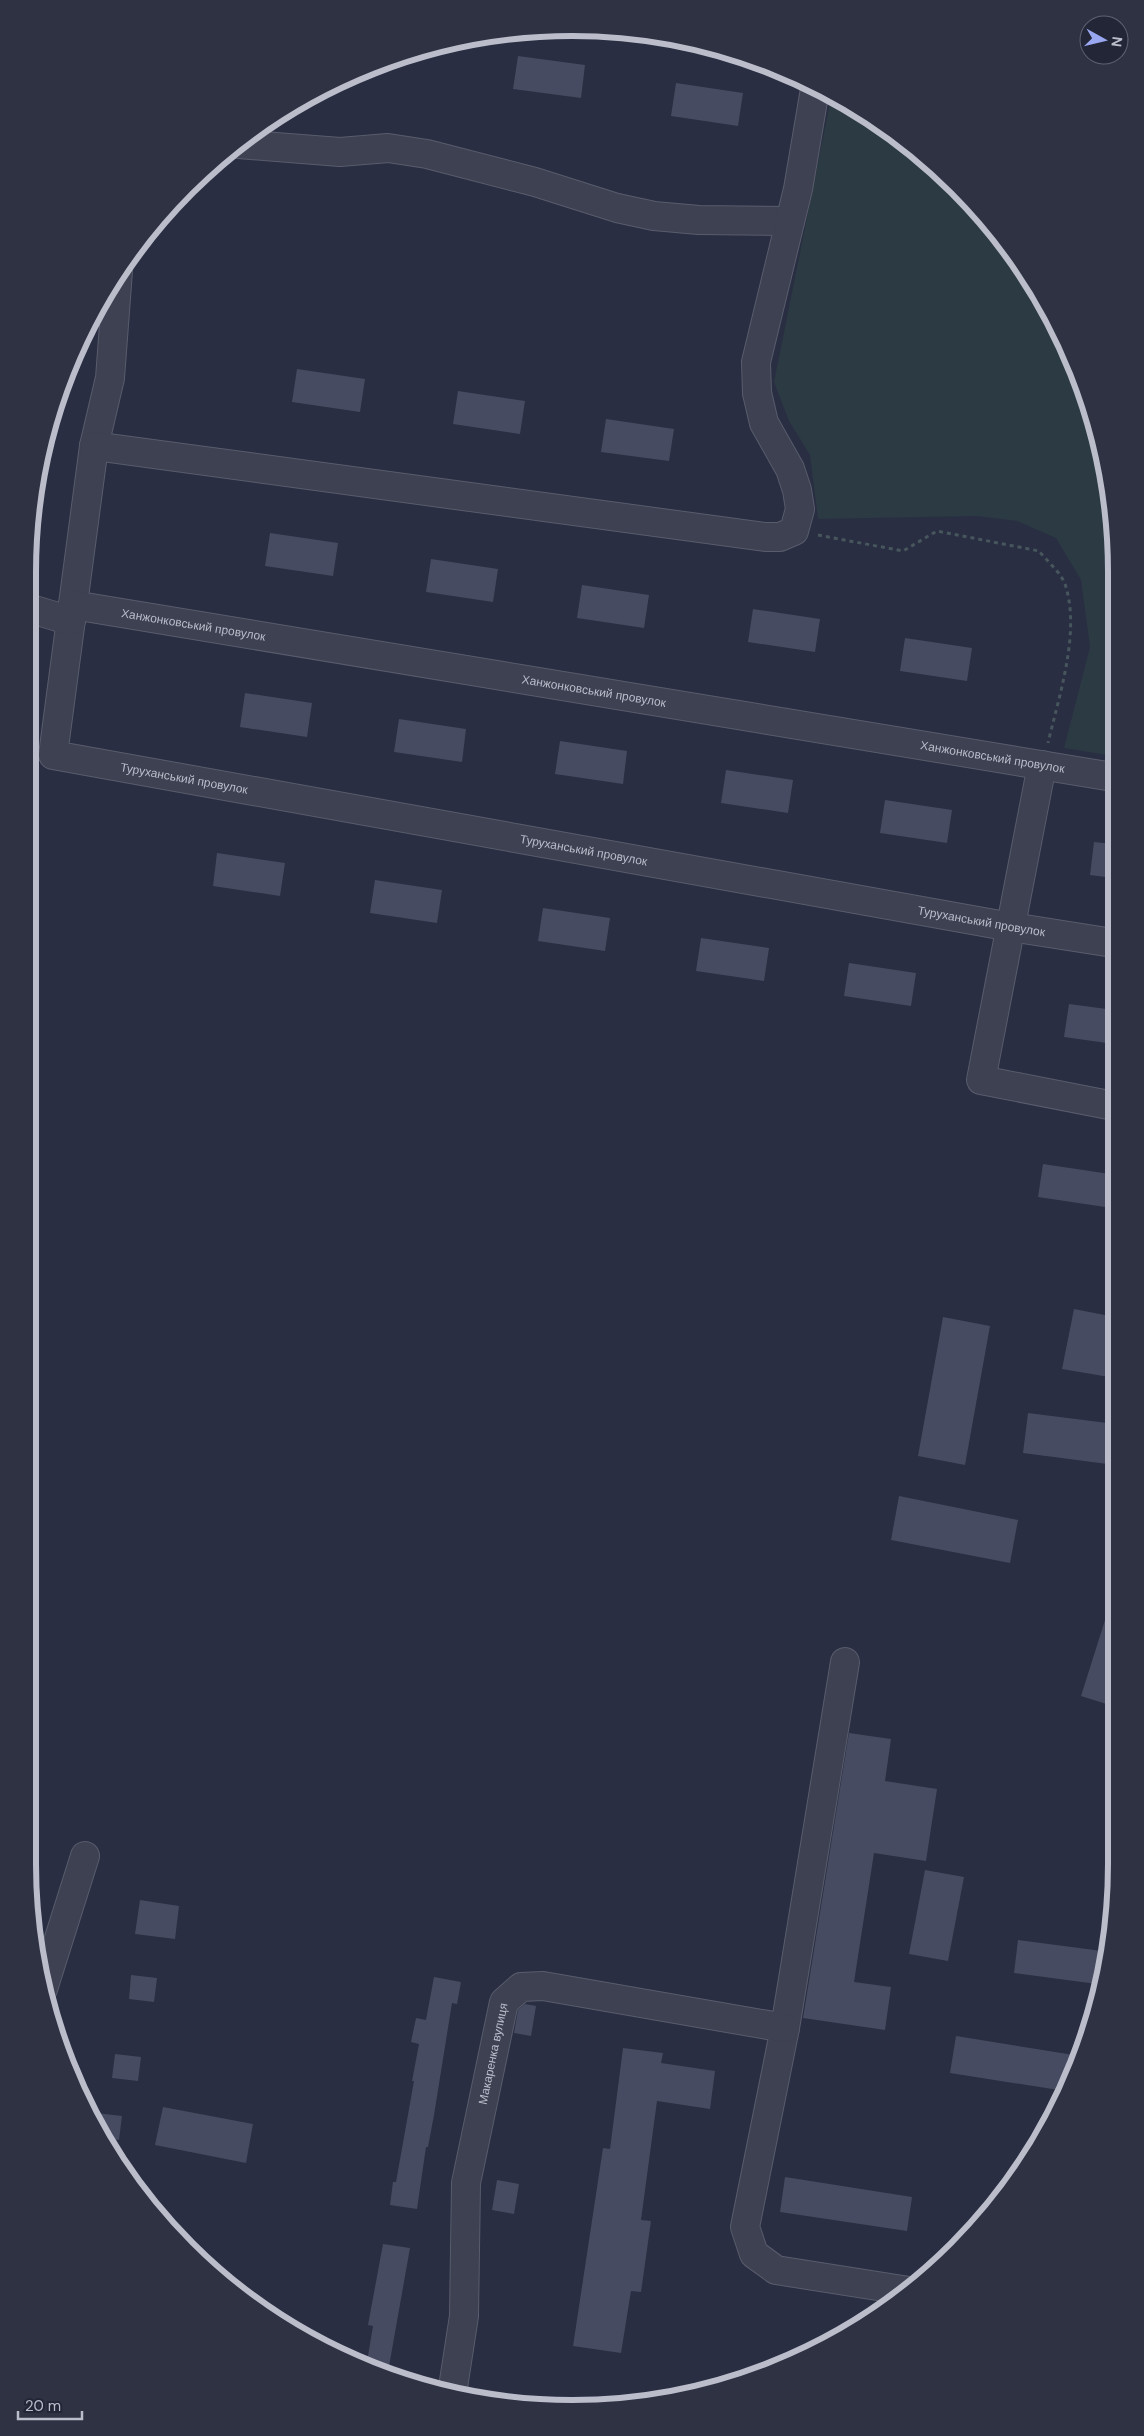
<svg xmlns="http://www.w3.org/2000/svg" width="1144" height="2436" font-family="'DM Sans',sans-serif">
<rect width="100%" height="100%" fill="#292e42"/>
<path fill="#2b3a43" d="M831 98 904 140 1004 241 1075 364 1112 501 1113 756 1064 748 1090 647 1081 580 1056 538 1017 521 977 516 818 519 810 455 789 421 774 382Z"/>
<g fill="#464b61">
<path d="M518 56 585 65 581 98 513 89Z"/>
<path d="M676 83 743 93 738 126 671 116Z"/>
<path d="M297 369 365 379 360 412 292 402Z"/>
<path d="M458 391 525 401 520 434 453 424Z"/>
<path d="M606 419 674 429 669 461 601 452Z"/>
<path d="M270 533 338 543 333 576 265 566Z"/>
<path d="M431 559 498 569 493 602 426 592Z"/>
<path d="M582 585 649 595 644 628 577 618Z"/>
<path d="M753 609 820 619 815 652 748 642Z"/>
<path d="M905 638 972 648 967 681 900 671Z"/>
<path d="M245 693 312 703 307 737 240 727Z"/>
<path d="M399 719 466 729 462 762 394 752Z"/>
<path d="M560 741 627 751 623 784 555 774Z"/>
<path d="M726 770 793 780 788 813 721 803Z"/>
<path d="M885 800 952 810 947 843 880 833Z"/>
<path d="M1094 842 1113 844V878L1090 875Z"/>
<path d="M217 853 285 863 280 896 213 886Z"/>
<path d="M375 880 442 890 437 923 370 913Z"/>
<path d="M543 908 610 918 605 951 538 941Z"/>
<path d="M701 938 769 948 764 981 696 971Z"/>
<path d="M849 963 916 973 911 1006 844 996Z"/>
<path d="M1069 1004 1114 1010V1044L1064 1037Z"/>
<path d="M1043 1164 1110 1174 1105 1207 1038 1197Z"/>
<path d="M1074 1309 1115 1317V1378L1062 1369Z"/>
<path d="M943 1317 990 1326 965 1465 918 1456Z"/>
<path d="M1028 1413 1115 1424V1465L1023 1453Z"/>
<path d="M899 1496 1018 1520 1010 1563 891 1540Z"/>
<path d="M1112 1598H1116V1707L1081 1696Z"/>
<path d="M849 1733 891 1739 885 1781 937 1789 926 1861 874 1853 854 1982 891 1987 885 2030 803 2018Z"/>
<path d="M925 1870 964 1877 948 1961 909 1954Z"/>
<path d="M140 1900 179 1906 175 1939 135 1934Z"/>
<path d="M1018 1940 1102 1951 1097 1984 1014 1973Z"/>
<path d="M131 1975 157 1978 154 2002 129 1999Z"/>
<path d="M434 1977 461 1982 457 2004 452 2003 434 2115 428 2147H426L417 2209 390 2205 393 2182H396L414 2081H412L419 2044 411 2042 416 2018 426 2020Z"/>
<path d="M525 2004 536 2006 531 2036 514 2033 518 2010Z"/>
<path d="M956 2036 1080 2056 1075 2073 1065 2091 950 2073Z"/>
<path d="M623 2048 663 2053 661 2063 715 2071 710 2109 657 2101 641 2220 651 2221 641 2292 631 2291 621 2353 573 2346 603 2148 610 2149Z"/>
<path d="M115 2054 141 2057 138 2081 112 2078Z"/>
<path d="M163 2107 253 2124 246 2163 155 2145Z"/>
<path d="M96 2113 122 2116 119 2140 102 2138 95 2124Z"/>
<path d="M785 2177 912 2197 907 2231 780 2212Z"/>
<path d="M497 2180 519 2184 514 2214 492 2210Z"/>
<path d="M383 2244 410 2248 388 2372 366 2368 373 2326 368 2325Z"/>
</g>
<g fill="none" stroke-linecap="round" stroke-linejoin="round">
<g stroke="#595c6c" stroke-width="30">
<g id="minor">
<path d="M239 144 340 152 388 148 427 154 535 182 617 208 654 216 699 220 790 221"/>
<path id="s1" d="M118 271 110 378 94 446 53 755 1011 927 1113 943"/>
<path d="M94 446 765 537H780L794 531 800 509 797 490 790 469 764 423 757 393 756 362 798 189 815 89"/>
<path id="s2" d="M73 605 1113 777"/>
<path d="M28 608 71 621"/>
<path d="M1042 765 981 1080 1114 1106"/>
<path d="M845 1662 785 2028 745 2227 754 2254 776 2270 909 2291"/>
<path d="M43 1989 85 1856"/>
<path id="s3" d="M452 2394 464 2316 466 2183 504 2002 521 1987 543 1986 785 2028"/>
</g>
</g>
<path stroke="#47565c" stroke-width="3" stroke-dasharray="4 4" stroke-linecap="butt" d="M818 535 903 551 937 531 1039 551C1047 561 1061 573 1065 584 1081 631 1059 696 1048 743"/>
<use href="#minor" stroke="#3d4151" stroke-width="28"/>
</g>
<g text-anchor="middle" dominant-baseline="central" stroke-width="4" stroke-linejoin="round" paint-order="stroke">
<g font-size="12" fill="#bbbdcb" stroke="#222637">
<text stroke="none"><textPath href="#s2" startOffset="122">Ханжонковський провулок</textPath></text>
<text stroke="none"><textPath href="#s2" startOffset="528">Ханжонковський провулок</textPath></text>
<text stroke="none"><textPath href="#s2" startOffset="932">Ханжонковський провулок</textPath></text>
<text stroke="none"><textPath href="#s1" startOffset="622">Туруханський провулок</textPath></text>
<text stroke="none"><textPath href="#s1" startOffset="1028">Туруханський провулок</textPath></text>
<text stroke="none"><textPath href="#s1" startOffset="1432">Туруханський провулок</textPath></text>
<text stroke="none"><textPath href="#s3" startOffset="344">Макаренка вулиця</textPath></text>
</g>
</g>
<path d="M0 0H1144V2436H0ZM572 36H572A536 536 0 0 1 1108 572V1864A536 536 0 0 1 572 2400H572A536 536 0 0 1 36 1864V572A536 536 0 0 1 572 36Z" fill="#2e3243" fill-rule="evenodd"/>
<path fill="none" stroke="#bbbdcb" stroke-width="6" d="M572 36H572A536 536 0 0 1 1108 572V1864A536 536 0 0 1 572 2400H572A536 536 0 0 1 36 1864V572A536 536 0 0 1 572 36Z"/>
<g transform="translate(1104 40) rotate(98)"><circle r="24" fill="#222637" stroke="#5f6272"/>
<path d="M0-4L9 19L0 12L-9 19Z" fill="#9aa7f1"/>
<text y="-8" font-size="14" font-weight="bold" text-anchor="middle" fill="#bbbdcb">N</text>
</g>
<path d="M18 2411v8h64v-8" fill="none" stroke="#bbbdcb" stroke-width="2.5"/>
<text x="25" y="2411" font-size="15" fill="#bbbdcb" stroke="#222637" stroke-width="4" paint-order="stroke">20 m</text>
</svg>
